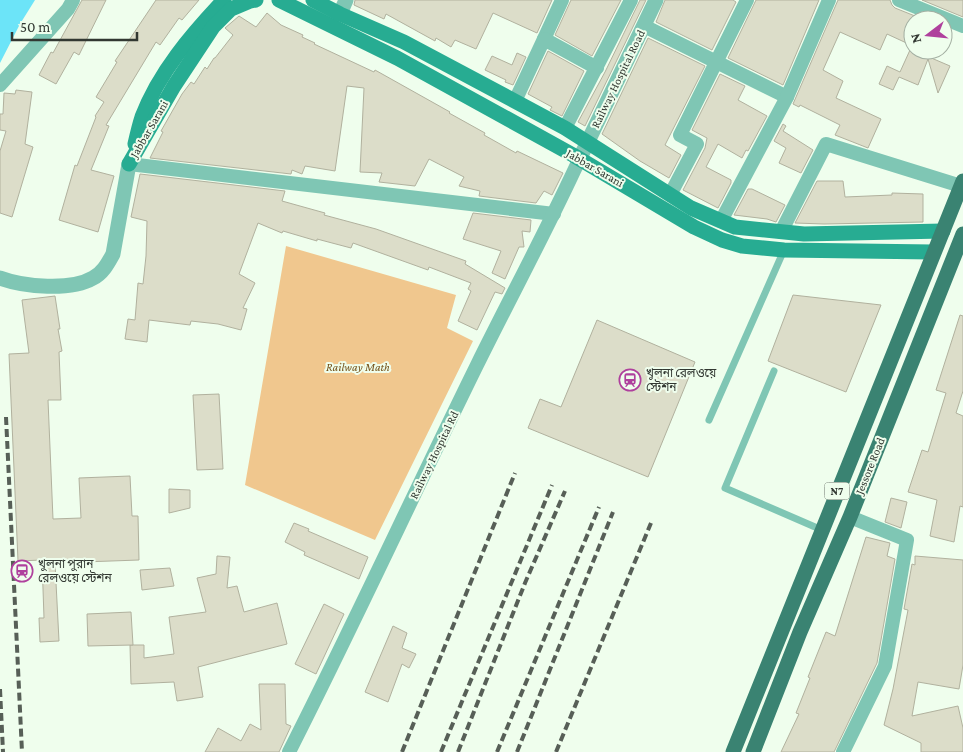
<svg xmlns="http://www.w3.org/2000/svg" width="963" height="752" font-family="'Crimson Pro','Noto Sans Bengali',serif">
<rect width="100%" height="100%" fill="#effeed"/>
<path fill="#f0c78e" d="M286 246 456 295 447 328 473 341 375 540 245 485Z"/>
<path fill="#6ce4f8" d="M0 0H35L20 24 0 63Z"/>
<g fill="#dcddc9" stroke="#b1b19e">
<path d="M82 0H106L79 55 74 52 56 84 39 75 51 52 53 53Z"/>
<path d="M156 0H199L182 20 179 18 160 45 156 42 106 125 109 126 91 170 114 176 98 232 59 220 75 165 77 166 96 117 95 116 104 102 96 97 117 62 115 61Z"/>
<path d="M355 0H552L537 33 493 13 476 49 455 40 451 47 436 38 435 41 386 14 384 19 354 5Z"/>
<path d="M571 0H621L592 56 555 35Z"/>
<path d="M640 0H646L585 126 578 122 605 72Z"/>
<path d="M665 0H733L736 2 712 50 656 22Z"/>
<path d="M756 0H819L783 85 728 58Z"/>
<path d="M838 0H890L892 5 895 8 925 20H913V46L887 34 880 50 840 32 823 70 843 81 836 98 881 119 868 148 835 135 840 125 800 105 799 107 793 104Z"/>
<path d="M922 0H963V17Z"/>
<path d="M267 13 281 25 303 35 302 37 315 43 314 44 374 72 375 70 450 112 449 113 485 133 484 135 516 153 517 151 563 173 552 195 544 191 536 203 479 196 480 191 459 186 464 177 429 159 415 186 379 182 382 173 360 172 364 88 347 86 335 171 305 166 302 174 292 170 291 174 150 158 163 132 161 131 182 94 191 82 194 84 205 67 207 69 214 58H215L233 35 225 28 239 16 256 27Z"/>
<path d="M648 38 705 66 665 145 681 155 669 178 640 161 602 134Z"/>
<path d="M910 50H931L929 57 950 66 938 93 928 59 918 85 899 77 893 90 879 84 887 66 900 72Z"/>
<path d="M548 51 584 71 562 116 550 110 552 107 528 94Z"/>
<path d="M517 53 526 57 513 85 505 82 506 80 485 70 492 56 512 65Z"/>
<path d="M720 74 745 86 738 100 767 116 748 151 746 150 742 158 718 144 706 167 731 180V183L718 208 683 190 705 148 707 138 692 130Z"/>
<path d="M16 90 32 92 25 144 33 147 12 217 0 213V151L6 131 0 130V114H3L4 93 15 94Z"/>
<path d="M783 124 786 126 783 131 813 150 801 173 779 163 786 148 774 141Z"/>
<path d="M140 174 285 191 282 201 325 213 324 215 376 229 466 261 465 264 505 288 502 294 495 292 477 330 458 321 471 291 468 289 471 283 429 267 428 270 353 243 351 248 317 239V241L283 231 282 233 258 223 239 274 255 283 243 308 247 309 241 330 218 324 191 321 190 325 149 320 147 342 125 339 128 319 135 320 138 283 143 284 146 256 147 221 131 217Z"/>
<path d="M817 181H843L845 197 892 195V193L923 194V222L824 224 795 223Z"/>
<path d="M748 189H752L785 205 776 222 767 219 734 215Z"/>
<path d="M473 213 531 220 530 232 522 231 524 247H519L505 279 492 273 501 251 463 239Z"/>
<path d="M793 295 881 305 846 392 768 361Z"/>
<path d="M55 296 60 329H58L62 351 59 352 61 400H48L53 519 81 518 79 478 130 476 132 516H138L139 560 55 563 59 641 40 642 39 618H44L42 560 18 561 9 354 29 353 22 300Z"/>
<path d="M960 315 963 316V391L956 413 963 416V507L960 506 954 542 930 536 937 500 908 492 922 450 928 452 946 393 936 390Z"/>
<path d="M597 320 695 362 648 477 528 428 540 399 561 407Z"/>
<path d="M219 394 223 469 197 470 193 395Z"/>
<path d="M169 489 190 490V508L169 513Z"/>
<path d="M891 498 907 502 901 528 885 522Z"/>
<path d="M294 523 309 529 308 531 368 557 359 579 304 555 305 552 285 542Z"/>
<path d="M866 537 890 543 887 556 895 559 877 663 834 752H781L799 714 796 713 810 678 808 677 826 632 835 636Z"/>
<path d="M217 556 230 557 227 588 237 586 244 612 277 603 287 644 198 667 203 697 177 701 174 682 131 684 130 645H144V658L174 654 169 617 206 612 197 578 216 574Z"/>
<path d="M915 556 963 560V665L959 689 918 682 912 716 958 706 963 728V752H921V743L884 725 893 689 908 610 904 609 912 564 915 565Z"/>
<path d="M170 568 174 586 142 590 140 570Z"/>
<path d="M324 604 344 614 316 674 295 664Z"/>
<path d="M131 612 133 645 88 646 87 614Z"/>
<path d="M393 626 407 633 402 648 416 654 409 668 402 664 388 702 365 692Z"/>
<path d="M259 684H285L286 724 291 726 279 752H205L218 728 241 741 250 724 261 730Z"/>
</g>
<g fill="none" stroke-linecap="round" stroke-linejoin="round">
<g stroke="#7fc6b4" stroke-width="7">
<path d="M774 371 725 488 822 530"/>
<path d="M709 420 784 250"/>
</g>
<g stroke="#7fc6b4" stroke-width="14">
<path d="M899 0 963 26"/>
<path d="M644 26 787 97"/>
<path d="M544 39 562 0"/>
<path d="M0 85 68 9 73 0"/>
<path d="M515 101 544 39 597 68"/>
<path d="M565 128 631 0"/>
<path d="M129 164 554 214"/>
<path d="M670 195 697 144 680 135 747 0"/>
<path d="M721 221 787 97 829 0"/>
<path d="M781 232 826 144 961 186"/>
<path d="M289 752C354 624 414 493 477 365 511 296 548 228 580 158"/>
<path d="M843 752 885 666 907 540 850 517"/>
</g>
<g stroke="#7fc6b4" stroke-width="15">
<path d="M340 14 346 0"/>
<path d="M580 158 656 0"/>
<path d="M0 278C24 287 71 291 93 278 103 273 108 263 113 254L129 164"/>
</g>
<g stroke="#27ac92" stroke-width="15">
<path d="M279 0 397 58 573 155 694 227 722 240 742 246 784 250 933 252"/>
<path d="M313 0 340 14 404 42 565 128 691 208 735 227 804 234 943 231"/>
<path d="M135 144C137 135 139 126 142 117 159 72 192 34 224 0"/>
<path d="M129 164 174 86 213 27 231 9 250 1 256 0"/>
</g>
<g stroke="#3a8372" stroke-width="15">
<path d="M733 752 963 181"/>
<path d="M753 752 800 632 850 517 963 234"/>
</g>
<g stroke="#575f57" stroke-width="4" stroke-dasharray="8 4" stroke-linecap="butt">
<path d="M6 417 22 752"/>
<path d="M0 689 3 752"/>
<path d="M402 752 515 473"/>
<path d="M441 752 552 485"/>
<path d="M458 752 525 583 565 491"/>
<path d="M497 752 599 507"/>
<path d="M517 752 613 512"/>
<path d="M556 752 651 523"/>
</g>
</g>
<defs>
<g id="station-ring" transform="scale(1.125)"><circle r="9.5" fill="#effeed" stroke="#af409d" stroke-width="1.5"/><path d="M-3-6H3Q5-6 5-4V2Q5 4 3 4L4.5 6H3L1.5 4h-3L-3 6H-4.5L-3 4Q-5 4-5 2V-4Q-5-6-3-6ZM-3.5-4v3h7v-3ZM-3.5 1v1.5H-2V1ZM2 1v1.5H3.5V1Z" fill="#af409d"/></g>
</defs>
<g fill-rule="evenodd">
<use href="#station-ring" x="630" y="380"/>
<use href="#station-ring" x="22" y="571"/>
</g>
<g text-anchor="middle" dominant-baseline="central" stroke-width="4" stroke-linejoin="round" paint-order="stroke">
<rect fill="#effeed" stroke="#6b736a" stroke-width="1" x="824.5" y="482.5" width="25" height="17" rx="4"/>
<g font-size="11" font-weight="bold" fill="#323832">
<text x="837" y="491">N7</text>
</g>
<g font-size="12" fill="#323832" stroke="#effeed">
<text transform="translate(618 79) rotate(-64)">Railway Hospital Road</text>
<text transform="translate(149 129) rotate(-60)">Jabbar Sarani</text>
<text transform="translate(595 168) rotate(30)">Jabbar Sarani</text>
<text transform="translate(434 455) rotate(-64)">Railway Hospital Rd</text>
<text transform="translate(870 466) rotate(-68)">Jessore Road</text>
</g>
<g font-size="12" font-style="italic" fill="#735017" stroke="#effeed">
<text x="358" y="367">Railway Math</text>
</g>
<g font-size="12" fill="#323832" stroke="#effeed" text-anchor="start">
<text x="646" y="373">খুলনা রেলওয়ে<tspan x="646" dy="14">স্টেশন</tspan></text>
<text x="38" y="564">খুলনা পুরান<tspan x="38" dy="14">রেলওয়ে স্টেশন</tspan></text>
</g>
</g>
<g transform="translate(928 35) rotate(254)"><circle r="24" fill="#effeed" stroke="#a3afa2"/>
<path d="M0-4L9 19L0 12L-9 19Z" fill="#af409d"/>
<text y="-8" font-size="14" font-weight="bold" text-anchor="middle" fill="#323832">N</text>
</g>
<path d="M12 32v8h125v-8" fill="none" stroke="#323832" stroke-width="2.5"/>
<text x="20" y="32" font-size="15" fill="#323832" stroke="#effeed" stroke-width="4" paint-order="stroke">50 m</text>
</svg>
